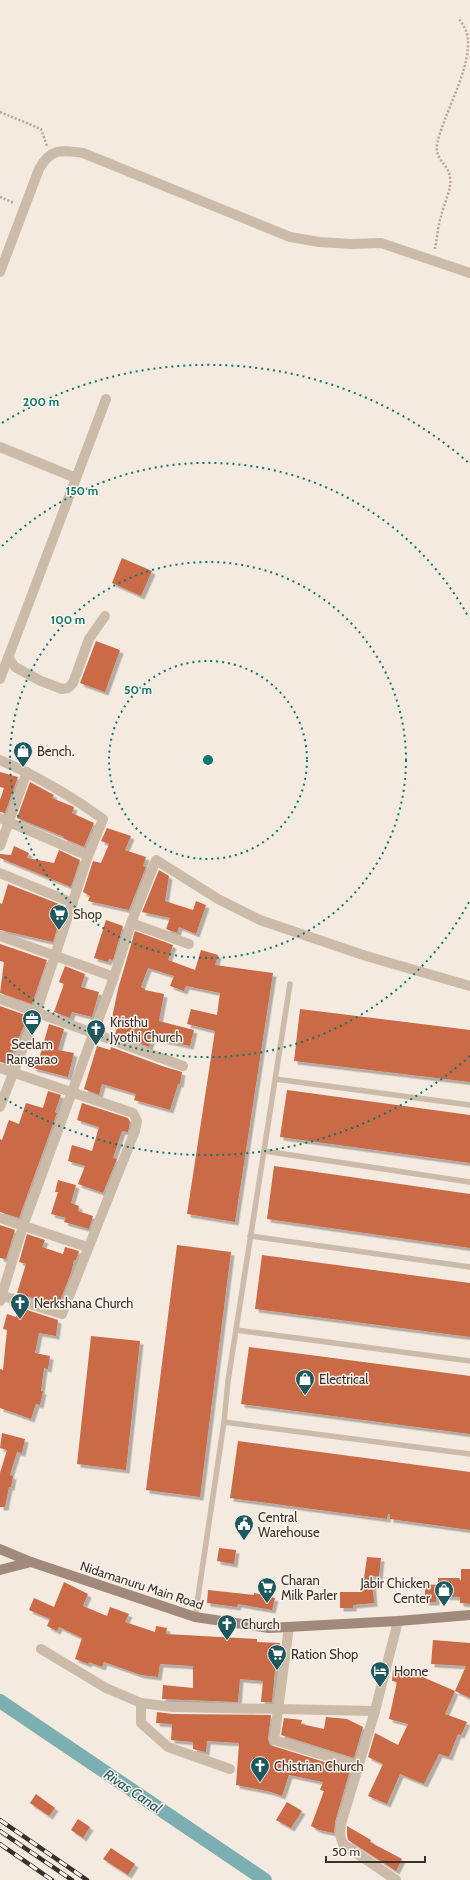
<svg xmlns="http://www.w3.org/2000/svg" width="470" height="1880" font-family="Cabin,sans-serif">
<defs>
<filter id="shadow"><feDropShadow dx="3.5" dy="3.5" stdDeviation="0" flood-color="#0004"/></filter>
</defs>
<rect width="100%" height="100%" fill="#f4eadf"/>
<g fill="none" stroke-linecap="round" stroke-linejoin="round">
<path stroke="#7cafb2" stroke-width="14" d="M0 1701 265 1880"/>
</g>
<g fill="#ca6a47" filter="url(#shadow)">
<path d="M122 558 152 571 141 596 112 583Z"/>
<path d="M96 641 120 650 105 692 80 683Z"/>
<path d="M0 772 18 777 5 813 0 812V800L4 788 0 787Z"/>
<path d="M30 782 54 795 52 798 74 807 72 813 94 823 84 847 63 838 64 837 17 818Z"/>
<path d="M107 828 131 836 125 850 146 857 143 866 146 867 129 910 88 901 90 896 83 892 93 861 101 863 109 844 101 841Z"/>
<path d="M14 846 29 853 27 858 54 863 59 850 80 860 71 887 0 858V854L11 855Z"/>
<path d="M159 870 169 876 165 901 193 910 196 901 206 905 196 934 179 927 177 933 166 929 170 918 142 912Z"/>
<path d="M8 884 64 906 53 942 0 930V903L2 904Z"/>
<path d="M106 920 123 926 113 960 109 959 108 962 94 958Z"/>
<path d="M135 931 173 945 168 960 195 970 201 950 218 955 215 965 273 973 235 1222 187 1214 215 1031 187 1024 191 1009 217 1015 220 993 186 986 184 991 170 986 174 976 148 968 141 987 145 989V990L164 994 159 1021 194 1030 190 1046 152 1038 149 1047 115 1034 118 1025 111 1023 118 989Z"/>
<path d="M0 944 47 960 32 1004 0 993 4 962 0 961Z"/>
<path d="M65 966 85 974 81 987 99 992 92 1017 72 1012 70 1018 54 1012 64 984 59 982Z"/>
<path d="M0 1006 28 1016 8 1064 0 1062Z"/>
<path d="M300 1009 470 1030V1082L294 1061Z"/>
<path d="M49 1024 64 1029 58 1050 74 1053 68 1077 33 1068 36 1058 39 1059Z"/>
<path d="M97 1046 110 1050 111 1047 162 1066 182 1072 180 1084H178L170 1110 134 1100 136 1094 102 1084 99 1095 84 1089Z"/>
<path d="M287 1090 470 1115V1163L280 1137Z"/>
<path d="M48 1091 61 1095 55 1112 57 1113 19 1218 0 1212V1139L2 1140 9 1120 19 1124 26 1103 43 1108Z"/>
<path d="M82 1103 128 1118 130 1122 128 1132 122 1131 113 1158 117 1159 103 1193 78 1184 85 1166 68 1161 72 1145 92 1151 99 1127 77 1120Z"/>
<path d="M274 1166 470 1194V1248L267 1219Z"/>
<path d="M58 1180 76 1185 71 1203 79 1206 78 1211 93 1216 89 1229 64 1222 66 1218 51 1214 58 1192H55Z"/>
<path d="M0 1225 15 1230 6 1259 0 1258Z"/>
<path d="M27 1234 45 1240 42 1247 63 1254 65 1247 79 1251 76 1260H74L71 1273 58 1306 17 1293 26 1264 19 1262Z"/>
<path d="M177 1245 231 1252 200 1497 146 1490Z"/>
<path d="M262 1255 470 1283V1337L255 1309Z"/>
<path d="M18 1307 58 1320 56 1336 39 1333 35 1353 50 1356 48 1369 44 1368 41 1391H43L40 1405 36 1404 31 1419 0 1408V1369L3 1370 7 1330 3 1329 7 1314 16 1317Z"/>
<path d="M91 1336 140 1341 126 1470 77 1464Z"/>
<path d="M249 1347 470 1376V1434L241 1404Z"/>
<path d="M2 1433 25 1439 22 1453 17 1452 10 1475 13 1476 11 1487H9L5 1507H0V1473L7 1450 0 1448Z"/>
<path d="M238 1441 470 1472V1530L390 1519V1514H388L387 1519 230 1498Z"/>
<path d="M219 1548 236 1550 234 1564 217 1561Z"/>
<path d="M367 1557 381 1558 379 1577 372 1576 374 1603 353 1605V1608H340V1592H362Z"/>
<path d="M461 1569H470V1604L460 1603V1597L436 1596V1602H425V1584L438 1585V1578H459L461 1581Z"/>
<path d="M64 1582 88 1594 83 1606 107 1616 110 1607 124 1612 129 1614 125 1622 155 1632 156 1626 167 1628 166 1634 257 1639V1642L280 1643 278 1660H276L272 1702H261L263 1681 240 1679 238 1702 162 1699 163 1685 193 1688V1666L160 1664 158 1677 141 1675 104 1662 102 1667 89 1662 88 1664 75 1659 82 1638 59 1627 57 1631 47 1626 50 1619 29 1610 34 1598 54 1607Z"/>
<path d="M208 1590 254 1595V1593L275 1598 272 1610 238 1604 237 1607 207 1603Z"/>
<path d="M433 1640 470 1643V1698L455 1691 466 1666 431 1664Z"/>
<path d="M393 1670 411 1672 455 1691 445 1714 467 1722 461 1735 458 1734 449 1757 439 1754 424 1784 400 1774 387 1804 368 1796 383 1764 368 1757 375 1733 398 1745 408 1724 389 1719 397 1682 392 1681Z"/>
<path d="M157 1712 172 1714 271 1715 268 1739 270 1745 350 1770 335 1822 334 1833 319 1830 311 1826 324 1791 320 1790 323 1782 289 1775 282 1796 271 1792 236 1785 239 1743 207 1741 206 1752 193 1749V1742L171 1740 172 1724 156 1723Z"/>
<path d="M326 1717 347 1719 363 1727 354 1758 281 1735 284 1718 302 1720 301 1724 324 1729Z"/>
<path d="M36 1794 55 1808 49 1816 30 1803Z"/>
<path d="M287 1802 302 1811 291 1828 276 1820Z"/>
<path d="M78 1819 90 1827 83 1838 71 1830Z"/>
<path d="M347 1826 371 1840 370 1842 402 1859 396 1871 348 1840 347 1834Z"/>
<path d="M111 1848 135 1864 128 1875 103 1859Z"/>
</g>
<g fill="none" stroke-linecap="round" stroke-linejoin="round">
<g stroke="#b9a594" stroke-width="2.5" stroke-dasharray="2 2" stroke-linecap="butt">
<path d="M0 112 41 129 47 146"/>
<path d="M0 197 14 203"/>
<path d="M435 249C437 238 438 226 441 216 444 203 452 190 450 177 448 163 435 161 437 144 444 114 467 75 468 46 469 35 465 26 458 18"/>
</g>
<g stroke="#cdbbaa" stroke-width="5.5">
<path d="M275 1079 470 1105"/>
<path d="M264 1151 470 1182"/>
<path d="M250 1236 470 1267"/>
<path d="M236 1330 470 1361"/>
<path d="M224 1422 470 1454"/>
<path d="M195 1617 224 1422 228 1381 290 984"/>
</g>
<g stroke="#cdbbaa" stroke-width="10">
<path d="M0 272 39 169C51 148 61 150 83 153L290 237 319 242 351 244 381 243 470 273"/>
<path d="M0 447 76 478"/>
<path d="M8 657 15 667 41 681 62 689 68 688 73 683 89 639 105 616"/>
<path d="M0 679 106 399"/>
<path d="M0 760C37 776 70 795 103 819L88 856 33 1022 0 1107"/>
<path d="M0 818 88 856"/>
<path d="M0 846 27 772"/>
<path d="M0 873 73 903"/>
<path d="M131 923 189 944"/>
<path d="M0 936 114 977"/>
<path d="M0 999 183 1066"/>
<path d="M0 1068 133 1113 137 1121 135 1131 62 1314 0 1295"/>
<path d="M0 1218 87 1247"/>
<path d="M0 1301 23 1226 114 977 131 923 156 860 218 899 260 920 366 956 470 986"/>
<path d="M289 1627 274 1740 359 1766"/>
<path d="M41 1649 106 1688 141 1703 172 1707 375 1711"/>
<path d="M141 1703V1723L168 1747 230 1769"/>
<path d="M396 1880 343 1844 340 1835 341 1824 375 1711 398 1621"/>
</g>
<g stroke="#a18a7b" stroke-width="10">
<path d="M0 1549 31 1562"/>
<path d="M0 1570 31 1562 195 1617 269 1628 398 1621 470 1615"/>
</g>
<g stroke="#3a2f2a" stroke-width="4.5">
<g id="rail">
<path d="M0 1820 87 1880"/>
<path d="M0 1831 72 1880"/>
<path d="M0 1844 52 1880"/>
</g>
</g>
<use href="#rail" stroke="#fbf4ec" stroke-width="3" stroke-dasharray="9" stroke-linecap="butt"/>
</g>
<g fill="none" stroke="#0f766e" stroke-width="2" stroke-dasharray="2 4">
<circle cx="208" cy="760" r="99"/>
<circle cx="208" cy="760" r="198"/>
<path d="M469 902A297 297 0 0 1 2 974M2 546A297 297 0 0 1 469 618"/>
<path d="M470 1056A395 395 0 0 1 2 1097M2 423A395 395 0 0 1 470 464"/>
</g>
<defs>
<g id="shop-pin" transform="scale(1)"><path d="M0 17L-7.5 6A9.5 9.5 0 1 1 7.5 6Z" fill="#1d585e" stroke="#fbf4ec"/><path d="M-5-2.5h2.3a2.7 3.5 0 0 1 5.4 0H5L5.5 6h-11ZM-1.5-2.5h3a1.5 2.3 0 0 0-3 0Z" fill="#fff"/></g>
<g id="supermarket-pin" transform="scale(1)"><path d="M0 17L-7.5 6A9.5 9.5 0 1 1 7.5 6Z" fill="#1d585e" stroke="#fbf4ec"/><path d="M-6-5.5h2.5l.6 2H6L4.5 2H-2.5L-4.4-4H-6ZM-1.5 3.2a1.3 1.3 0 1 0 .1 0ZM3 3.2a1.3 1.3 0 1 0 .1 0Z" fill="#fff"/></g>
<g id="office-pin" transform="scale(1)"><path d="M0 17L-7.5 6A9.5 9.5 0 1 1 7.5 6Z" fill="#1d585e" stroke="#fbf4ec"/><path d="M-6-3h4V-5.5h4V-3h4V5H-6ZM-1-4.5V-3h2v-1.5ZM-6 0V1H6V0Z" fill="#fff"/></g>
<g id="church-pin" transform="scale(1)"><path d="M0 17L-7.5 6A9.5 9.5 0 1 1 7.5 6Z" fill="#1d585e" stroke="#fbf4ec"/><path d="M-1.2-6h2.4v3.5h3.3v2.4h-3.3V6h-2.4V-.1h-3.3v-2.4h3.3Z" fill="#fff"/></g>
<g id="civic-pin" transform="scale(1)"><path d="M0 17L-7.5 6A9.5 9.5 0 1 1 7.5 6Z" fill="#1d585e" stroke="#fbf4ec"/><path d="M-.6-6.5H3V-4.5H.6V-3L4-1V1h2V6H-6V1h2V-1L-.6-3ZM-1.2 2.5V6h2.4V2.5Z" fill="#fff"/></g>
<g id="hotel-pin" transform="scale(1)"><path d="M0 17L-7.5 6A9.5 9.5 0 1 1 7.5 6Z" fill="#1d585e" stroke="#fbf4ec"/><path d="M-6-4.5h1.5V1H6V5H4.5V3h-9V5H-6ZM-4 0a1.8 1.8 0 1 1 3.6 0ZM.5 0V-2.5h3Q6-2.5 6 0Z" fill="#fff"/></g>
</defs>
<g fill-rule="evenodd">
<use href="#shop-pin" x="23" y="751"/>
<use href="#supermarket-pin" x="59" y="914"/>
<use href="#office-pin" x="32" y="1019"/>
<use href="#church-pin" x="96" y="1029"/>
<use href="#church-pin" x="20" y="1303"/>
<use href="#shop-pin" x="305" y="1379"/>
<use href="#civic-pin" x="244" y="1524"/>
<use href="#supermarket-pin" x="267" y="1587"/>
<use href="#shop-pin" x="444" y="1590"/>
<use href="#church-pin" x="227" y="1624"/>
<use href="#supermarket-pin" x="277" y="1654"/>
<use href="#hotel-pin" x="380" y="1671"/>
<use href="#church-pin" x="260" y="1766"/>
</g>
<g text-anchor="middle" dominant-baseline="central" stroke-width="3" stroke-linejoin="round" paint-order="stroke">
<g font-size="13" fill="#3a2f2a" stroke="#fbf4ec" text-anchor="start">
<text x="37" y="751">Bench.</text>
<text x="73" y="914">Shop</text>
<text x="110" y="1022">Kristhu<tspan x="110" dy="15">Jyothi Church</tspan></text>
<text x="32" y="1044" text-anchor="middle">Seelam<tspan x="32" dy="15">Rangarao</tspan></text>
<text x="34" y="1303">Nerkshana Church</text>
<text x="319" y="1379">Electrical</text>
<text x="258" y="1517">Central<tspan x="258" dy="15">Warehouse</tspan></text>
<text x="281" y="1580">Charan<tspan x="281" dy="15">Milk Parler</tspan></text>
<text x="430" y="1583" text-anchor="end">Jabir Chicken<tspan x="430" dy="15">Center</tspan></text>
<text x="241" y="1624">Church</text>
<text x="291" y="1654">Ration Shop</text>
<text x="394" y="1671">Home</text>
<text x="274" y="1766">Chistrian Church</text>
</g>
<g font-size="13" fill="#3a2f2a" stroke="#fbf4ec">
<text transform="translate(142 1585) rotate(18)">Nidamanuru Main Road</text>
</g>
<g font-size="14" font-style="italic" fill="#1d585e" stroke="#fbf4ec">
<text transform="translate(133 1791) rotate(34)">Rivas Canal</text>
</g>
</g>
<circle cx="208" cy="760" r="6" fill="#0f766e" stroke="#fbf4ec" stroke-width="2"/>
<g font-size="12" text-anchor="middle" font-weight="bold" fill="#0f766e" stroke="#fbf4ec" stroke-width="3" stroke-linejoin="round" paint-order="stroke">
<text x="41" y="406">200 m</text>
<text x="82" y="495">150 m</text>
<text x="68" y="624">100 m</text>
<text x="138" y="694">50 m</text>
</g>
<path d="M326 1856v6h99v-6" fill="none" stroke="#3a2f2a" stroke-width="2"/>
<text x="332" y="1856" font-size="12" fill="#3a2f2a" stroke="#fbf4ec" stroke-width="3" paint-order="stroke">50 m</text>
</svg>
